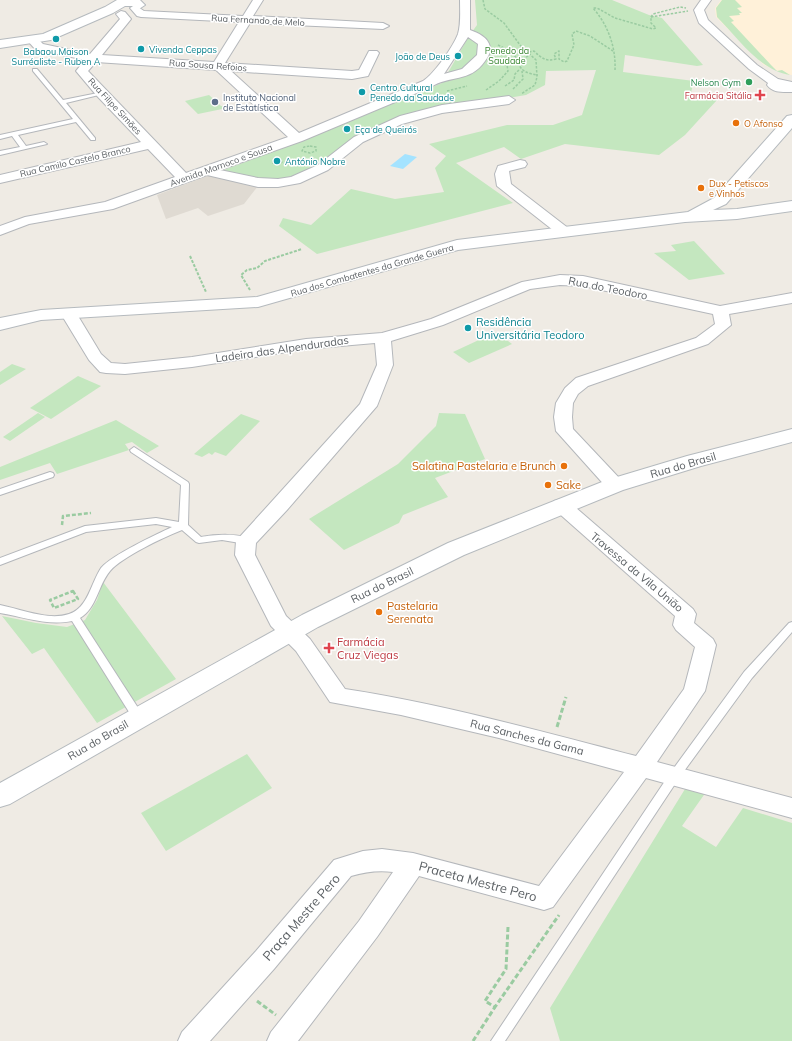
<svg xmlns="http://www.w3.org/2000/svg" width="792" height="1041" font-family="Mulish,sans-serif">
<rect width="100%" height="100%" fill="#efebe4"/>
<path fill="#fff1d9" d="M721 0H792V75L785 74 764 65 716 17 715 8Z"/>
<path fill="#dfdad2" d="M207 176H213L258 186 244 204 208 216 198 208 166 219 157 195Z"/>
<g fill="#c4e7bf">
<path d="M475 0H612L649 15 662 18 703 65 697 66 625 55 623 72 694 81 690 96 717 100 685 135 659 155 565 144 521 159 504 147 456 163 513 203 317 254 279 226 283 218 311 225 351 189 395 199 444 192 435 168 446 156 429 144 507 125H553L582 115 596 70 546 71 545 85 526 95 409 114 353 141 293 178 272 182 221 171 315 136 442 83 469 36 477 25Z"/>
<path d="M722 0H735L742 7 737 8 742 13H739L740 15 729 16 734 21 731 22 771 65 777 71 782 70 790 75C759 70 739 39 717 17L716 8Z"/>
<path d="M209 95 221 106H224L227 108 198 114 185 101Z"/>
<path d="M694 241 725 274 689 280 654 253 676 251 671 245Z"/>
<path d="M496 332 512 344 469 363 453 352Z"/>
<path d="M12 364 26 369 0 385V372Z"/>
<path d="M78 376 101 386 51 419 30 408Z"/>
<path d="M38 413 45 417 10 441 3 437Z"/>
<path d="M439 413 465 414 485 459 435 478 448 497 403 515 399 523 344 550 309 519 398 464 436 426Z"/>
<path d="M241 414 260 421 226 456 215 452 212 455 209 453 202 457 194 454Z"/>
<path d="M116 420 159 446 147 453 132 442 125 444 129 450 57 474 50 463 0 480V467Z"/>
<path d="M103 582 176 679 97 723 44 648 32 654 2 616 36 623 67 627 85 620 97 600Z"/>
<path d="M247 754 272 788 166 851 141 813Z"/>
<path d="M685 789 706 792 682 826 716 847 743 808 792 823V1041H560L550 1008Z"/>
</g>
<path fill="#a4e3ff" d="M405 154 417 157 403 169 390 166Z"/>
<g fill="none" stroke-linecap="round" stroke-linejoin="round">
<g stroke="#b4b7bb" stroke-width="2">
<g id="lane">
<path d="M33 69H37L63 100 103 92V94L66 103 95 138V140H91L76 122 18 135 26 146 44 142 47 144 0 155V151L20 147 12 136 0 139V135L73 119 33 71Z"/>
<path d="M134 447 188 482 189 484 188 525 201 537C212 535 243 532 251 541L246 544 222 540 199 543 196 542 182 530C164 537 122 557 110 571 98 585 97 608 80 618L142 714 143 717 142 720 138 721 134 720 72 621C47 626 24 617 0 613V605C21 609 48 621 69 614 88 608 91 583 101 568 112 555 155 535 172 527L156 524 86 532 0 565V558L85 526 156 518 179 522 181 485 131 452 130 450Z"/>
<path d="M50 472 53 473 54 475 53 477 0 495V489Z"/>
<path d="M792 622V632L752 678 679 778 505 1041H491L671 772 744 672 789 623Z"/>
</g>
</g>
<g stroke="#b4b7bb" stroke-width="2">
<g id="street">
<path d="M253 0H263L253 16 383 23 389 26 383 29 250 23 225 63 352 71 359 70 369 51H377L379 53 368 76 352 79 231 71 299 133 423 81C434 74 453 47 458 34 461 24 460 11 460 0H470V30C478 33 488 37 490 47 491 52 488 57 485 61 470 83 449 75 431 87L302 141 220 170 258 178 278 179 291 177 318 165 354 137 400 116 442 105 509 96 515 100 509 104 442 113 402 124 363 142 328 170 300 183 278 187H258L207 175 113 209 29 224 0 235V226L25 217 105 202 175 177 148 149 0 183V175L141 142 97 96 76 71 85 60 35 49 27 40 29 38H37L43 44 90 54 120 19 116 14 121 11 125 12 131 19 102 55 214 62 239 22 141 17 137 16 130 8 135 5 144 11 243 16ZM468 37 478 44 477 55 462 69 444 74ZM96 62 216 70 288 137 186 173 88 71Z"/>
<path d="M701 0H711L704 10 708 20 757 65 778 79 792 82V92C782 92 773 93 767 85L768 83 749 69 699 23 694 10Z"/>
<path d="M520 160 525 161 527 164 525 167 509 171 511 184 568 228 570 231 568 234H558L497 186 495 174 498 166Z"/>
<path d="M560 275 583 276 720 306 792 293V303L729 314 731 325 708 344 588 386 578 394 573 403 572 417 573 429 622 481 624 485 622 489 615 491 608 489 556 431 554 417 556 403 565 388 576 378 696 338 715 324 713 314 583 286 560 285 530 289 443 325 391 341 393 365 377 406 287 510 256 543 255 555 286 616 310 639 345 689C443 704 539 731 636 756L684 689 695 647 676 630 673 625 675 616 554 509 552 505 554 501 561 499 568 501 693 609 696 614 694 623 713 639 716 645 705 691 657 762 792 798V818L646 778 553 907 544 910 419 876 377 937 298 1041H267L271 1032 359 921 393 872C378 870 365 872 351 876L274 969 210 1041H178L182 1032 256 951 334 860 363 851 382 849 413 853 539 886 624 772 499 738 401 715 330 702 296 651 271 626 235 555 236 541 360 404 377 365 375 343 306 349 192 367 125 374 106 373 100 372 89 360 61 314 63 311H75L101 354 111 363 125 364 192 357 306 339 382 333 431 319 522 282Z"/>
</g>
</g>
<g stroke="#b5babe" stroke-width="2">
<g id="secondary">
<path d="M117 0H140L145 5 139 9 132 6H125L113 13 51 40 0 48V40L43 34 105 7Z"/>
<path d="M792 115V128L726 204 713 210 737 209 792 201V211L737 219 685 222 458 250 258 307 41 320 0 330V318L41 310 257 297 457 240 688 212 714 198 787 116Z"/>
<path d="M792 429V442L701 466 623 490 464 555 318 627 10 804 0 807V783L302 615 448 543 607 480 687 456Z"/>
</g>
</g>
<g stroke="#9acba1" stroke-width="1.5" stroke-dasharray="2.5 1.5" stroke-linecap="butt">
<path d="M483 0 485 9 504 23 520 45 536 60 537 77 535 85 521 94"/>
<path d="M651 17 653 14 680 7 686 8"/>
<path d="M651 17 688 11"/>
<path d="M498 45C502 47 506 49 510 51 523 61 513 72 538 75"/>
<path d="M529 52 534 51C541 58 546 62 556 59L554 54 559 51V59L564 62 567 61 574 45 572 34 576 31 590 36 613 51"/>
<path d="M517 65 530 54"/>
<path d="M615 70C616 47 608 25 593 8H597L615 18 653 29 656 28 651 23V17"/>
<path d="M505 86 514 80 515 74 520 69"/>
<path d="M513 89 523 79 522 71"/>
<path d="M486 90 499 81 508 71 507 65 495 62"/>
<path d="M447 91 467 86"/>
<path d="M310 146 316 147V151L310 153 302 151 304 147Z"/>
<path d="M275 159 281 160 282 162 278 164 272 163Z"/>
</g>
<g stroke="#9acba1" stroke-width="2" stroke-dasharray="3 1.5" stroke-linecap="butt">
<path d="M190 256 206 292"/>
<path d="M250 290 241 275 247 270 257 268 265 261 302 249"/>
</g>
<g stroke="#9acba1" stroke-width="2.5" stroke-dasharray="4 2" stroke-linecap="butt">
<path d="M62 525 63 516 91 513"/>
<path d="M73 591 78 599 54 608 50 600Z"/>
</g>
<g stroke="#9acba1" stroke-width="3" stroke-dasharray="5 2.5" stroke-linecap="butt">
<path d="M557 727 566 697"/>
<path d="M508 927 506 969 485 1001 495 1007 559 915"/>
<path d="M257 1001 276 1015"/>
<path d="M473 1041 495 1007"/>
</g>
<use href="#lane" fill="#fff" fill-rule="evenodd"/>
<use href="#street" fill="#fff" fill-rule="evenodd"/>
<use href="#secondary" fill="#fff" fill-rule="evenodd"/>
</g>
<g fill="#0f9aa8" stroke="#fff" stroke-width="1.5">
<circle cx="56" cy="39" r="4"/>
<circle cx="141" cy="49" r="4"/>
<circle cx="458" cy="56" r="4"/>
<circle cx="362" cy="92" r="4"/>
<circle cx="347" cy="129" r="4"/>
<circle cx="277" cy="161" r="4"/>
<circle cx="468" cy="328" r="4"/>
</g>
<circle fill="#2e9e5b" stroke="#fff" stroke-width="1.5" cx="749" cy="82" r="4"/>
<g fill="#e0444e" stroke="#fff" stroke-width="1.5">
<path d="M758 89h4v4h4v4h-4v4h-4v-4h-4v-4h4z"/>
<path d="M327 642h4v4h4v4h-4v4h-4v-4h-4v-4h4z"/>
</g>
<circle fill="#5c6f8a" stroke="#fff" stroke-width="1.5" cx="215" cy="102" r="4"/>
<g fill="#e8710a" stroke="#fff" stroke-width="1.5">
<circle cx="736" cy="123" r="4"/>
<circle cx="701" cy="188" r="4"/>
<circle cx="564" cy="466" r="4"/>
<circle cx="548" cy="485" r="4"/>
<circle cx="379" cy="612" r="4"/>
</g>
<g text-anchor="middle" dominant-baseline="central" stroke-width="3" stroke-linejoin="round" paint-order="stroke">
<g font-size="9" fill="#5c6165" stroke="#fff">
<text transform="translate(258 20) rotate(3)">Rua Fernando de Melo</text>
<text transform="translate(208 65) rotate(4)">Rua Sousa Refoios</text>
<text transform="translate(115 106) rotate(47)">Rua Filipe Simões</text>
<text transform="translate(75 161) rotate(-13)">Rua Camilo Castelo Branco</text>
<text transform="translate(221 165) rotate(-20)">Avenida Marnoco e Sousa</text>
<text transform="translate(372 270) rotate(-16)">Rua dos Combatentes da Grande Guerra</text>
</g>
<g font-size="9" fill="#0d838f" stroke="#fff" text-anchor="start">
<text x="149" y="49">Vivenda Ceppas</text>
<text x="56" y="51" text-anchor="middle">Babaou Maison<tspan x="56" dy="10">Surréaliste - Ruben A</tspan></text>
<text x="450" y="56" text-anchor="end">João de Deus</text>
<text x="370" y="87">Centro Cultural<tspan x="370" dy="10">Penedo da Saudade</tspan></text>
<text x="355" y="129">Eça de Queirós</text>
<text x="285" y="161">António Nobre</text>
</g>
<g font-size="9" fill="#398632" stroke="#fff">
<text x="507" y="50">Penedo da<tspan x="507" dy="10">Saudade</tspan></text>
</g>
<g font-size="9" fill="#27864d" stroke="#fff" text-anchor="end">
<text x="741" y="82">Nelson Gym</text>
</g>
<g font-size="9" fill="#be3a42" stroke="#fff" text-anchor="end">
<text x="752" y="95">Farmácia Sitália</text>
</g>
<g font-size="9" fill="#4e5e75" stroke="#fff" text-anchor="start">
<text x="223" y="97">Instituto Nacional<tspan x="223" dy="10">de Estatística</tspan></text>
</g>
<g font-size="9" fill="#c56008" stroke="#fff" text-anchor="start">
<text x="744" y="123">O Afonso</text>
<text x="709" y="183">Dux - Petiscos<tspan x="709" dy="10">e Vinhos</tspan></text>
</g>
<g font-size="11" fill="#5c6165" stroke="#fff">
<text transform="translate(608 288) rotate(11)">Rua do Teodoro</text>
<text transform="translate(282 349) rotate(-8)">Ladeira das Alpenduradas</text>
<text transform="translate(683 465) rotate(-16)">Rua do Brasil</text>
<text transform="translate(637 572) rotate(40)">Travessa da Vila União</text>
<text transform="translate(382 585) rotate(-26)">Rua do Brasil</text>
<text transform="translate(527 737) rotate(14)">Rua Sanches da Gama</text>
<text transform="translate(98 740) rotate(-30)">Rua do Brasil</text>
</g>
<g font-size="11" fill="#0d838f" stroke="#fff" text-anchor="start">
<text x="476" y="322">Residência<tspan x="476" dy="13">Universitária Teodoro</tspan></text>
</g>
<g font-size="11" fill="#c56008" stroke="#fff" text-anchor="start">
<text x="556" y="466" text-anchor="end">Salatina Pastelaria e Brunch</text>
<text x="556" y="485">Sake</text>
<text x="387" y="606">Pastelaria<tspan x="387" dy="13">Serenata</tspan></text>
</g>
<g font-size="11" fill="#be3a42" stroke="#fff" text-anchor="start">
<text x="337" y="642">Farmácia<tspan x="337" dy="13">Cruz Viegas</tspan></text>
</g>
<g font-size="13" fill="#5c6165" stroke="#fff">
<text transform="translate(478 881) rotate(15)">Praceta Mestre Pero</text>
<text transform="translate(301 917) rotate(-49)">Praça Mestre Pero</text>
</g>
</g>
</svg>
